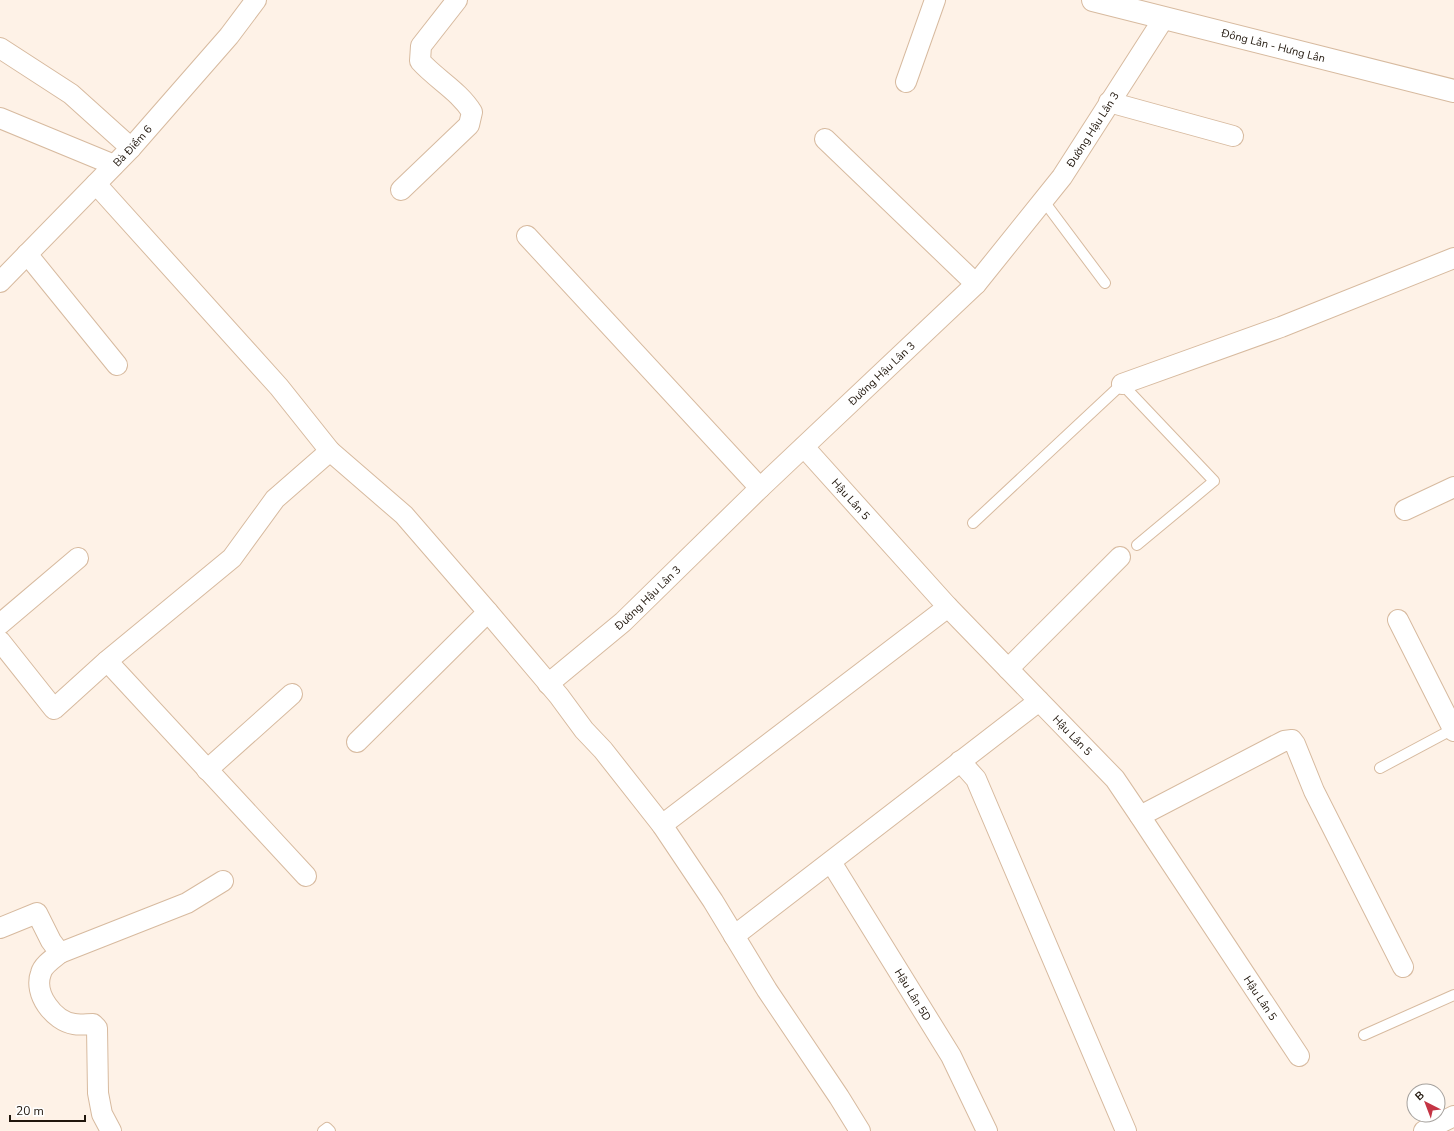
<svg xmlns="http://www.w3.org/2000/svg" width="1454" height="1131" font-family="'Nunito Sans',sans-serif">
<rect width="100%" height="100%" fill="#fef2e7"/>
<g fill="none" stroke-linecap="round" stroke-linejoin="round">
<g stroke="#d7ba9f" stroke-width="12">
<g id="service">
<path d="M1043 200 1105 283"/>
<path d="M973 523 1122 384 1214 481 1137 545"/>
<path d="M1380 768 1453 729"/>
<path d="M1364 1035 1454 995"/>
<path d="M323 1131 327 1128 330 1131"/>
</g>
</g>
<g stroke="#d7ba9f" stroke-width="22">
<g id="minor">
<path d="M0 48 71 94 131 148"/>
<path d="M906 82 935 0"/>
<path d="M1109 102 1233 136"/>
<path d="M0 118 114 165"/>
<path d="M825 139 976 284"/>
<path d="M96 184 279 387 330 451 404 515 488 612 559 696 584 730 603 750 662 825 713 901 767 990 839 1097 860 1131"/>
<path d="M401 190 469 125 472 112C459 91 436 79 420 61L421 46 457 0"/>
<path d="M527 236 760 488"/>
<path d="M27 254 117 365"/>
<path id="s1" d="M0 282 131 148 229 36 256 0"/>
<path d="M1122 384 1281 327 1454 258"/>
<path id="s2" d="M804 447 948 607 1115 779 1140 816 1299 1056"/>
<path d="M1405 510 1454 487"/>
<path d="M1398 620 1454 731"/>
<path d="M0 624 78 558"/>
<path d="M0 641 54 709 107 661 232 558 275 499 330 451"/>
<path d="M107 661 306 876"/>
<path d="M1008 669 1120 557"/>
<path id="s3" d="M548 684 623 622 760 488 976 284 1062 177 1164 18"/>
<path d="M357 742 488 612"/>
<path d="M960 761 976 779 1126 1131"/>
<path d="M207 770 292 694"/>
<path d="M1140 816 1284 741 1292 740 1295 744 1314 791 1403 967"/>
<path d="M662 825 948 607"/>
<path id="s4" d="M831 862 951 1056 987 1131"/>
<path d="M0 928 37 913 51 941 60 953 187 903 223 881"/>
<path d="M734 936 1039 701"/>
<path d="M60 953C54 958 43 965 41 973 33 994 54 1021 74 1024 80 1025 87 1024 93 1024L97 1028 98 1093 102 1114 111 1131"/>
<path d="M1424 1131 1454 1116"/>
</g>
</g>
<g stroke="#d7ba9f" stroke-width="24">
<g id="tertiary">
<path id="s5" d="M1093 0 1454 91"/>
</g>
</g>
<use href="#service" stroke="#fff" stroke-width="10"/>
<use href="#minor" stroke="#fff" stroke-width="20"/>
<use href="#tertiary" stroke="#fff" stroke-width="22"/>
</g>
<g text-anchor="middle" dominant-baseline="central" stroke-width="3" stroke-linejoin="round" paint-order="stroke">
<g font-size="11" fill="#20160c" stroke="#fff">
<text stroke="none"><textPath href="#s5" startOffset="186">Đông Lân - Hưng Lân</textPath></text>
<text stroke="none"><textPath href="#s3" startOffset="780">Đường Hậu Lân 3</textPath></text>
<text stroke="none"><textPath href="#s1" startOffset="190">Bà Điểm 6</textPath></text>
<text stroke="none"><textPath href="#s3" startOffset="456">Đường Hậu Lân 3</textPath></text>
<text stroke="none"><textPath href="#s2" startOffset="70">Hậu Lân 5</textPath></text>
<text stroke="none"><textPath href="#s3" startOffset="132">Đường Hậu Lân 3</textPath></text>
<text stroke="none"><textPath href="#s2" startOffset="394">Hậu Lân 5</textPath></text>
<text stroke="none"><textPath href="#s4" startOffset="156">Hậu Lân 5D</textPath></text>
<text stroke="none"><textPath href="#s2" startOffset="718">Hậu Lân 5</textPath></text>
</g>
</g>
<g transform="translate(1426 1103) rotate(318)"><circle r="19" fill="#ffffff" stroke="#a6a29e"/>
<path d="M0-3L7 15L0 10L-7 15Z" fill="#c43444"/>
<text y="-6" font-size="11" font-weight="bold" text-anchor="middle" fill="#20160c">B</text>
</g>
<path d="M10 1115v6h75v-6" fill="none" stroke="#20160c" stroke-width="2"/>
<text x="16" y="1115" font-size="12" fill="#20160c" stroke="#ffffff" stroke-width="3" paint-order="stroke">20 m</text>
</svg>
